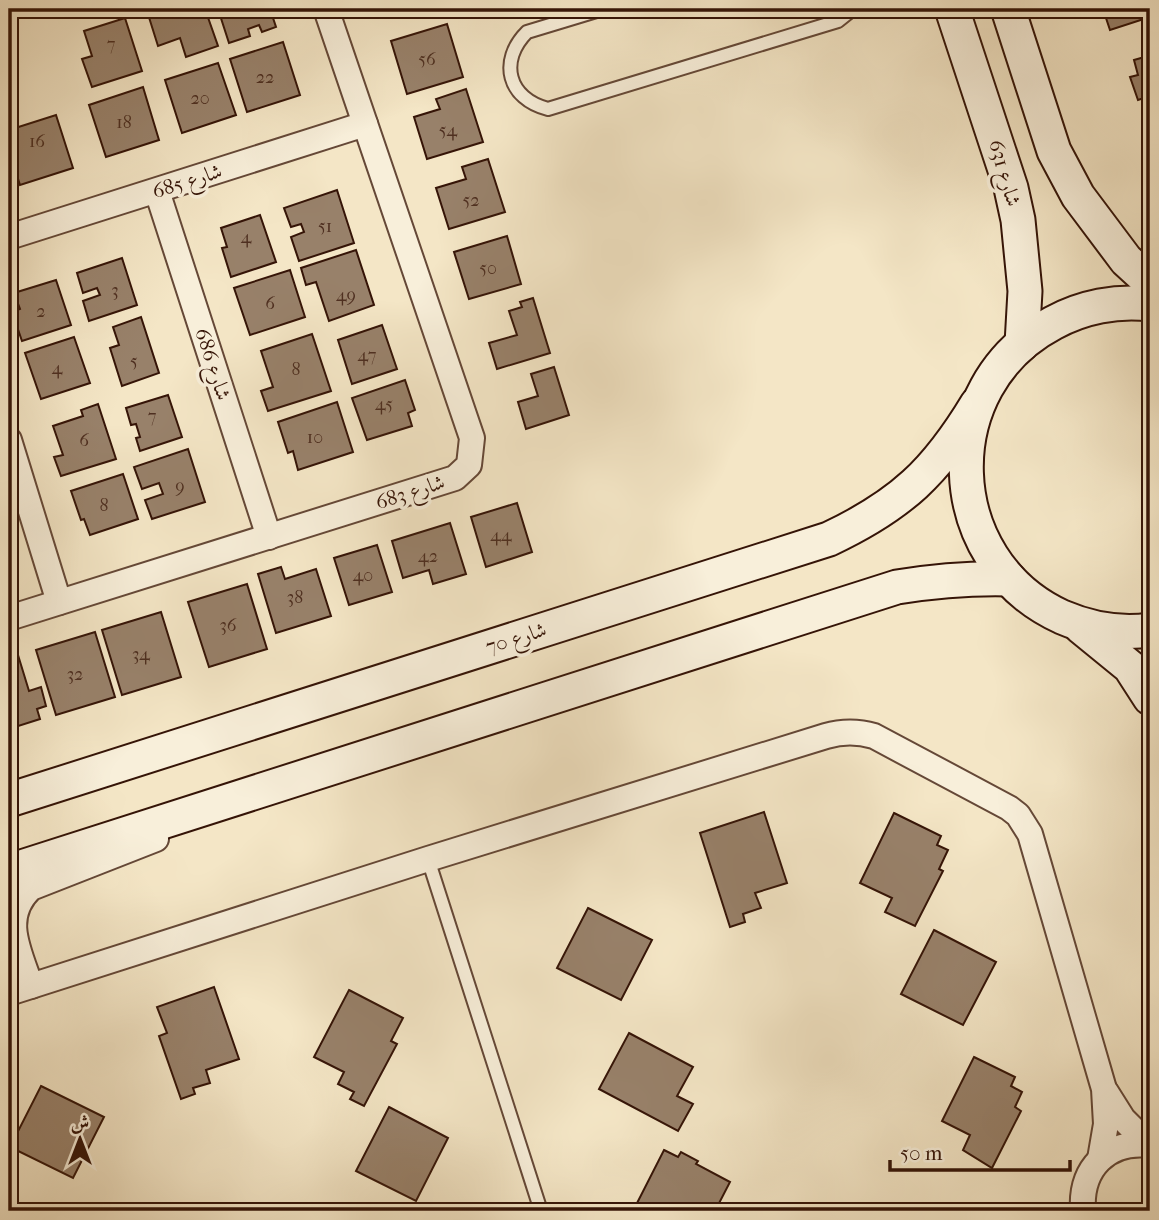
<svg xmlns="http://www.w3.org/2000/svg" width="1159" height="1220" font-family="'IM FELL French Canon',Amiri,serif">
<rect width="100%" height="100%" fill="#f4e6c6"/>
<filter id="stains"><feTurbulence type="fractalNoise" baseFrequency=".00286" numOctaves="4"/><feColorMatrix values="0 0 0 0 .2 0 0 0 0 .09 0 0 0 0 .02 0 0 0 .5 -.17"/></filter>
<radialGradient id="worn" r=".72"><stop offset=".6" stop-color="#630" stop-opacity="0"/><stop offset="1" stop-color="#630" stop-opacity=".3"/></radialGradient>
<g fill="#98816a" stroke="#351407" stroke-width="2">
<path d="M154 9H205L218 46 186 57 180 38 158 46 147 11Z"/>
<path d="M218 9H270L276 27 262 32 259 25 248 29 250 36 229 43Z"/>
<path d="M1103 9H1150V17L1110 30Z"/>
<path d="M125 18 142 71 92 87 82 59 92 56 84 31Z"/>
<path d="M447 24 463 77 407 94 391 41Z"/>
<path d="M283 42 300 95 247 112 230 59Z"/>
<path d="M1150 46V96L1138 100 1130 77 1138 75 1134 60 1148 56 1145 48Z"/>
<path d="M218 63 236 115 182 133 165 80Z"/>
<path d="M143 87 159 140 106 157 89 105Z"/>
<path d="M466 89 483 142 427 159 414 117 440 109 436 99Z"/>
<path d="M56 115 73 168 20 185 9 151V130Z"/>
<path d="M488 159 505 212 449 229 436 188 466 179 462 167Z"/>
<path d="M337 190 354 243 299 261 291 237 304 232 301 224 291 227 284 208Z"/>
<path d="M260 215 276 262 231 277 222 248 227 247 221 228Z"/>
<path d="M507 236 521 284 469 299 454 252Z"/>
<path d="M356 250 374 305 329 321 316 282 306 285 301 268Z"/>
<path d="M122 258 137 305 89 321 83 301 100 295 97 288 83 293 77 273Z"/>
<path d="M290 270 305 317 250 335 234 288Z"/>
<path d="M56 280 71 325 22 341 12 312 20 309 14 293Z"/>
<path d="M533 298 550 353 497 369 489 343 517 335 509 311 522 307 520 302Z"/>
<path d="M141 317 159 373 122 386 110 348 119 345 113 327Z"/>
<path d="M382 325 397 369 352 384 338 340Z"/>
<path d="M312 334 331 391 268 411 261 391 273 387 261 351Z"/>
<path d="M74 337 90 383 41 399 25 353Z"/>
<path d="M554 367 569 415 526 429 518 402 538 396 531 374Z"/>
<path d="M405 380 415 410 408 413 412 426 367 440 352 398Z"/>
<path d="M168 395 182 437 140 451 136 438 140 437 136 424 131 425 126 408Z"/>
<path d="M337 402 353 452 298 470 293 451 288 453 278 422Z"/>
<path d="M98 404 116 459 61 476 54 457 63 455 53 426 83 416 81 410Z"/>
<path d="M188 449 205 502 152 519 145 500 163 494 159 483 142 489 134 467Z"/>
<path d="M123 474 138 519 90 535 84 519 81 520 71 491Z"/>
<path d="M517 503 532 552 486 567 471 517Z"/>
<path d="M450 523 466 574 433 584 429 570 403 578 392 541Z"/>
<path d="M377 545 392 592 349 605 334 558Z"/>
<path d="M281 567 285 579 316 569 331 616 276 633 258 574Z"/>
<path d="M247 584 267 649 209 667 188 602Z"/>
<path d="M161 612 181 677 122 695 102 630Z"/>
<path d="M95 632 115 697 56 715 36 650Z"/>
<path d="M18 655 29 691 41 687 46 706 37 709 40 719 9 729V658Z"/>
<path d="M764 812 787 883 755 893 761 908 743 914 745 922 730 927 700 833Z"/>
<path d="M894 813 941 836 937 845 948 850 939 869 943 871 915 926 885 912 892 898 860 883Z"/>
<path d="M588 908 652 940 621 1000 557 968Z"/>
<path d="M934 930 996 962 963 1025 901 994Z"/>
<path d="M214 987 239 1059 206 1070 210 1083 193 1088 195 1094 181 1099 159 1036 167 1033 157 1007Z"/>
<path d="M349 990 403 1018 391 1041 397 1044 364 1106 350 1099 354 1092 338 1084 344 1072 314 1057Z"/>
<path d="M629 1033 693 1067 677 1096 693 1104 678 1131 599 1089Z"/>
<path d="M974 1057 1015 1077 1011 1086 1022 1092 1015 1107 1021 1111 992 1168 963 1150 970 1135 942 1121Z"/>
<path d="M41 1086 104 1117 73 1178 10 1147Z"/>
<path d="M389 1107 448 1138 416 1201 356 1171Z"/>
<path d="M664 1150 678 1157 681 1152 698 1161 696 1164 730 1182 715 1211H633Z"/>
</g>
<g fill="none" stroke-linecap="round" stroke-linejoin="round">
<g stroke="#654837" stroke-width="16">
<g id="lane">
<path d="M603 9 527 32C498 61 508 99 548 109L838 21 853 9"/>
<path d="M428 859 541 1211"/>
</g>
</g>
<g stroke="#654837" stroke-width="28">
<g id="street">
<path d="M157 191 269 537"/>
<path d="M9 237 365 124"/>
<path d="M9 440 59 602"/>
<path d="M9 618 455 478 469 465 472 438 326 9"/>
<path d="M31 986C19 951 0 917 31 888L156 839"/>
<path d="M9 993 428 859 826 736C843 731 857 731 874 736L1009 808 1018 815 1030 834 1104 1089 1106 1124 1100 1159"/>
<path d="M1106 1092 1123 1119 1148 1144"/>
<path d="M1083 1211C1080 1169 1107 1140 1150 1145"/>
</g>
</g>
<g stroke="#351407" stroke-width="37">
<g id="secondary">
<path d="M952 9 1011 188 1018 220 1025 291 1022 344"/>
<path d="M1008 9 1054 151 1078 196 1126 260 1150 282"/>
<path d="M1150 304C1117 300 1082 307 1053 323 933 386 939 561 1062 617 1090 629 1120 634 1150 630"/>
<path d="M1081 627 1130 667 1150 698"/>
<path d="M9 800 829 539C901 505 936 472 977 404"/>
<path d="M9 871 897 587C935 581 971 578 1009 579"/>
</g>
</g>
<use href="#lane" stroke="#f8efda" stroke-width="12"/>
<use href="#street" stroke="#f8efda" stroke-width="24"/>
<use href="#secondary" stroke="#f8efda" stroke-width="33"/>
</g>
<g text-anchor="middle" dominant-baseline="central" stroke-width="7" stroke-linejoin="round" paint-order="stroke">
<g font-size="18" fill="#4e2f20">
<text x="111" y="44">7</text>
<text x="427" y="59">56</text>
<text x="265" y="77">22</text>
<text x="200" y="98">20</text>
<text x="124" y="122">18</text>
<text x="448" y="130">54</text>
<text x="37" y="141">16</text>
<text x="471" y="200">52</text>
<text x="325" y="226">51</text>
<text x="246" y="237">4</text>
<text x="488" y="268">50</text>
<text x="115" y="290">3</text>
<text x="346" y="295">49</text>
<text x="270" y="303">6</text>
<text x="41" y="311">2</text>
<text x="367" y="355">47</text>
<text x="134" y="361">5</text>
<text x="57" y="368">4</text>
<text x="296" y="369">8</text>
<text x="384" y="404">45</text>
<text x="152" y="416">7</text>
<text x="315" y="437">10</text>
<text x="84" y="440">6</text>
<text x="180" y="486">9</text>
<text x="104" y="505">8</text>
<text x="501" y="535">44</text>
<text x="428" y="556">42</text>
<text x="363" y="575">40</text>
<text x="295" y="597">38</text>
<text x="228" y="625">36</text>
<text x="141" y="654">34</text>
<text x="75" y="674">32</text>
</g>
<g font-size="21" fill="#351407" stroke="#f8efda">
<text transform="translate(1005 173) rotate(74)">شارع 631</text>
<text transform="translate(187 181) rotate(-18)">شارع 685</text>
<text transform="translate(213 364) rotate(72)">شارع 686</text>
<text transform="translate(410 492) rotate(-18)">شارع 683</text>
<text transform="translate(516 638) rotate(-18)">شارع 70</text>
</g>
</g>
<rect width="1159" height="1220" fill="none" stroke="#f4e6c6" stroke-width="35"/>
<rect x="10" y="10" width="1138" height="1199" fill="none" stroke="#351407" stroke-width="3.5"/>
<rect x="18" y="18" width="1124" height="1185" fill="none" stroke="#351407" stroke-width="2"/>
<g transform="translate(80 1139)" stroke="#f8efda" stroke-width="5" paint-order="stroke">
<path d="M0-5L12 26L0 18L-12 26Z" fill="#351407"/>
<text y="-10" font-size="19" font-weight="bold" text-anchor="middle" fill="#351407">ش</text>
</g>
<path d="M890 1160v10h180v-10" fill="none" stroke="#351407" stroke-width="3.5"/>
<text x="900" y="1160" font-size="21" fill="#351407" stroke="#f8efda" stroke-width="5" paint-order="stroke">50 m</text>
<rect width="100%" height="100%" filter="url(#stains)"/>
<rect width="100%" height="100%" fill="url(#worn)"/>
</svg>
